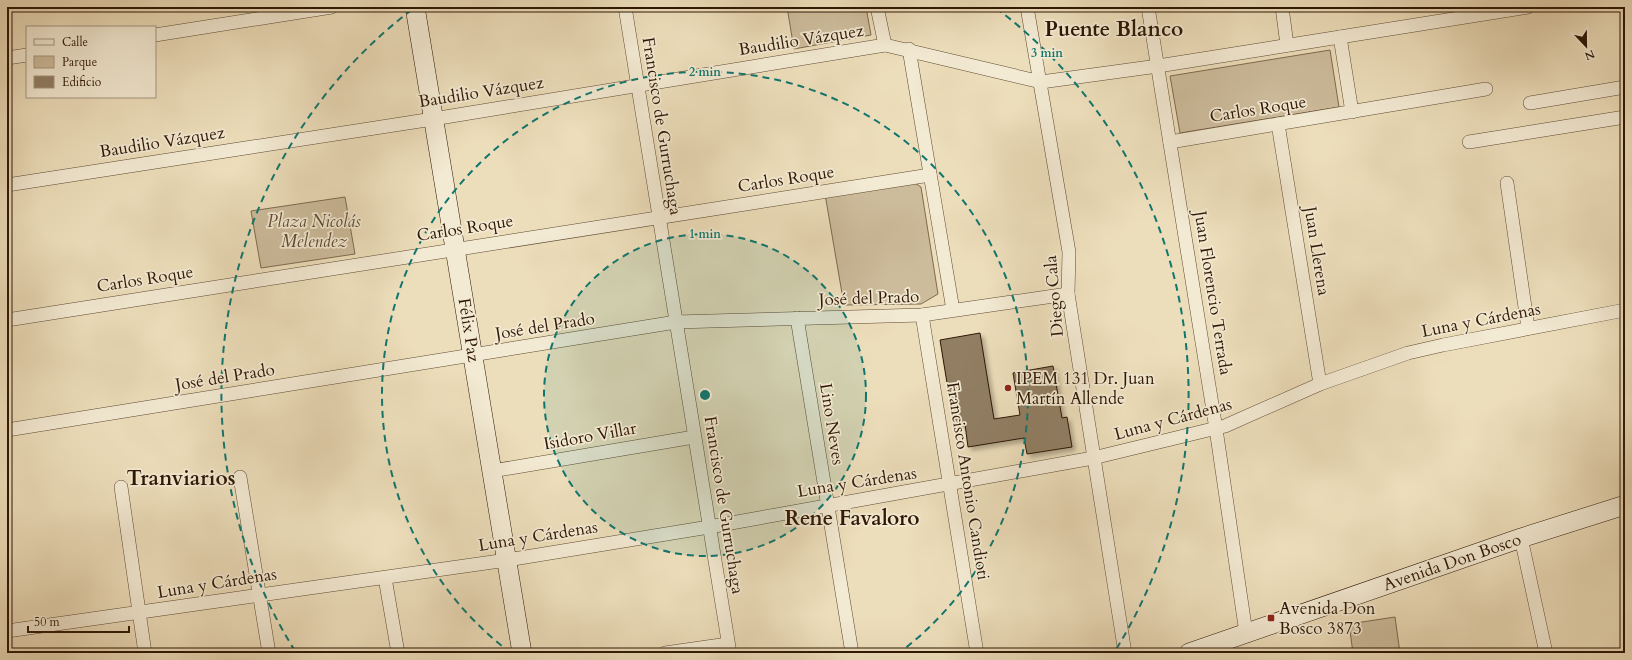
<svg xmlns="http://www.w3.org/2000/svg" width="1632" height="660" font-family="Cardo,serif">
<defs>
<filter id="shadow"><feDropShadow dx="3.5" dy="3.5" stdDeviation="2" flood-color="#0004"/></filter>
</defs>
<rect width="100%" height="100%" fill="#eddebb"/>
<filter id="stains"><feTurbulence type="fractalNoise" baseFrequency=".005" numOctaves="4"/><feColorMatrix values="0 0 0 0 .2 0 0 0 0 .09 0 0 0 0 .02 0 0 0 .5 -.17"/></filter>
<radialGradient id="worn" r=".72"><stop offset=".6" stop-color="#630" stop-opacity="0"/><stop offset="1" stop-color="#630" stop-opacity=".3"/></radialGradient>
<g fill="#cdbc9c" stroke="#7e6a50">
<path d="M787 7H866L871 35 794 49Z"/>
<path d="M1330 50 1339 107 1180 133 1170 76Z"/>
<path d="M912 181 921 187 938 294 921 304 844 305 825 194Z"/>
<path d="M345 197 355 254 261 268 251 211Z"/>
<path d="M1395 617 1400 653H1353L1349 624Z"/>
</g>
<path fill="#917e64" stroke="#2e1705" filter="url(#shadow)" d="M980 333 994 419 1020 415 1013 373 1053 366 1062 418 1067 417 1072 447 1027 454 1024 438 968 447 965 424 954 426 940 340Z"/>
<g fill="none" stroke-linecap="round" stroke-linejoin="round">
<g stroke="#5e4932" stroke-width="14">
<g id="minor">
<path d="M625 7 730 653"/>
<path d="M877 7 885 45"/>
<path d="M1027 7 1069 252 1068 294 1125 653"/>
<path d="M1148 7 1216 429 1246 633"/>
<path d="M1282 7 1287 45"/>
<path d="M155 35 332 7"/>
<path d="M1340 37 1352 112"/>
<path d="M909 49 953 310"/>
<path d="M7 58 27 55"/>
<path d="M1530 103 1625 87"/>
<path d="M1278 124 1320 384"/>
<path d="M1170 142 1486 89"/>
<path d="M1469 142 1625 117"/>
<path d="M1507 183 1528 328"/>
<path d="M7 185 433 119 885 45 1041 82 1158 66 1528 7"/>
<path d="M922 315 977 653"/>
<path d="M797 318 852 653"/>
<path d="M7 320 930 175"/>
<path d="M7 430 676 322 922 315 1068 294"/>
<path d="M492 471 694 437"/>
<path d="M240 477 269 653"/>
<path d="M121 487 145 653"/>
<path d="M1521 538 1546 653"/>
<path d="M385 578 398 653"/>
<path d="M7 631 507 560 709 527 1093 458 1225 426 1320 384 1408 353 1443 345 1625 310"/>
<path d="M665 653 728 644"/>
</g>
</g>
<g stroke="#2e1705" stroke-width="20">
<g id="secondary">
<path d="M415 7 522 653"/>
<path d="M1189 653 1521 538 1625 505"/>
</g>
</g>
<use href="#minor" stroke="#f3ead3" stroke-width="13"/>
<use href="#secondary" stroke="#f3ead3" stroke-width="19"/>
</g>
<circle cx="705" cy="395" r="161" fill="#0f766e" fill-opacity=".12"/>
<g fill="none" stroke="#0f766e" stroke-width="2" stroke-dasharray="7 5">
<circle cx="705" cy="395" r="161"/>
<path d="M511 653A323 323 0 1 1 899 653"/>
<path d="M295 651A484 484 0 0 1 414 8M996 8A484 484 0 0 1 1115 651"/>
</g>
<g fill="#8f2418" stroke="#f3ead3" stroke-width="1.5">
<circle cx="1008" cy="388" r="4"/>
<rect x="1267" y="614" width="8" height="8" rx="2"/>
</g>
<g text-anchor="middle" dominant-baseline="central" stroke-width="3.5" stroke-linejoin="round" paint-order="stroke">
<g font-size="17" fill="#2e1705" stroke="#f3ead3">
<text transform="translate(801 40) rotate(-9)">Baudilio Vázquez</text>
<text transform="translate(481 92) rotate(-9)">Baudilio Vázquez</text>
<text transform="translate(1258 109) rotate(-9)">Carlos Roque</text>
<text transform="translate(662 126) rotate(81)">Francisco de Gurruchaga</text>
<text transform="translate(162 142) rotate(-9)">Baudilio Vázquez</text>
<text transform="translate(786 179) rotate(-9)">Carlos Roque</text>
<text transform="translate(465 228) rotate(-9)">Carlos Roque</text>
<text transform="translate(1317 251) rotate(81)">Juan Llerena</text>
<text transform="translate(145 279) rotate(-9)">Carlos Roque</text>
<text transform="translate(1213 293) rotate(81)">Juan Florencio Terrada</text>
<text transform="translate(1054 296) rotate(-95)">Diego Cala</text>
<text transform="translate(869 298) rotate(-2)">José del Prado</text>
<text transform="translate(1481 320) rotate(-11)">Luna y Cárdenas</text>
<text transform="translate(545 326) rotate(-9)">José del Prado</text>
<text transform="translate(469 330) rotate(81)">Félix Paz</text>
<text transform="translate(225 377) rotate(-9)">José del Prado</text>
<text transform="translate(1173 419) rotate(-15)">Luna y Cárdenas</text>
<text transform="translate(832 424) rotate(81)">Lino Neves</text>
<text transform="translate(590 436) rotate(-10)">Isidoro Villar</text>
<text transform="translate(968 481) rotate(81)">Francisco Antonio Candioti</text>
<text transform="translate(857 482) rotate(-9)">Luna y Cárdenas</text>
<text transform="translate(724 505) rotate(81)">Francisco de Gurruchaga</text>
<text transform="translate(538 536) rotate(-9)">Luna y Cárdenas</text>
<text transform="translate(1452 562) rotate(-19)">Avenida Don Bosco</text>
<text transform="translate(217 583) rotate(-9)">Luna y Cárdenas</text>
</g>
<g font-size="17" font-style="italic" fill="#5e4932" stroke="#f3ead3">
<text x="314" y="221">Plaza Nicolás<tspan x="314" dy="20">Melendez</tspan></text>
</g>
<g font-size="17" fill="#2e1705" stroke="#f3ead3" text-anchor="start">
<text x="1016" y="378">IPEM 131 Dr. Juan<tspan x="1016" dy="20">Martín Allende</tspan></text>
<text x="1279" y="608">Avenida Don<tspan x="1279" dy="20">Bosco 3873</tspan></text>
</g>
<g font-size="21" font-weight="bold" fill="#2e1705" stroke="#f3ead3">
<text x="1114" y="29">Puente Blanco</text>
<text x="181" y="478">Tranviarios</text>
<text x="852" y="518">Rene Favaloro</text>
</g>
</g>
<circle cx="705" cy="395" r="6" fill="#0f766e" stroke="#f3ead3" stroke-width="2"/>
<g font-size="12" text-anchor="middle" font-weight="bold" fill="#0f766e" stroke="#f3ead3" stroke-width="3.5" stroke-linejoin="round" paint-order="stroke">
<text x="1047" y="57">3 min</text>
<text x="705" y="76">2 min</text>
<text x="705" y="238">1 min</text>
</g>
<rect width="1632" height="660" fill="none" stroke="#eddebb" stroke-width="24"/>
<rect x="8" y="8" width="1616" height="644" fill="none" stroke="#2e1705" stroke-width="2"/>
<rect x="12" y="12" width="1608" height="636" fill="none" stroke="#2e1705"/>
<rect x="26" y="26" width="130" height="72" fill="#f3ead3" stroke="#a49681"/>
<rect x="34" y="39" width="20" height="6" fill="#f3ead3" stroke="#a49681"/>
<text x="62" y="46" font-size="12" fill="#2e1705">Calle</text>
<rect x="34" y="56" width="20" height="12" fill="#cdbc9c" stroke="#a49681"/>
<text x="62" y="66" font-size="12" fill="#2e1705">Parque</text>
<rect x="34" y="76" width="20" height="12" fill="#917e64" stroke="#a49681"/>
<text x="62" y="86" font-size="12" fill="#2e1705">Edificio</text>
<g transform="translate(1586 46) rotate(158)" stroke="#f3ead3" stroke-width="3" paint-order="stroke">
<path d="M0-3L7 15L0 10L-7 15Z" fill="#2e1705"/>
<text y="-6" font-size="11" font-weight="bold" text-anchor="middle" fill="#2e1705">N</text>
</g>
<path d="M28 626v6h101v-6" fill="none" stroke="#2e1705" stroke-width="2"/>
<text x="34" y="626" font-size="12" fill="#2e1705" stroke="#f3ead3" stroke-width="3" paint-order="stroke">50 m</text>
<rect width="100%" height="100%" filter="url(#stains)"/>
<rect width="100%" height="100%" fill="url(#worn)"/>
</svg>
